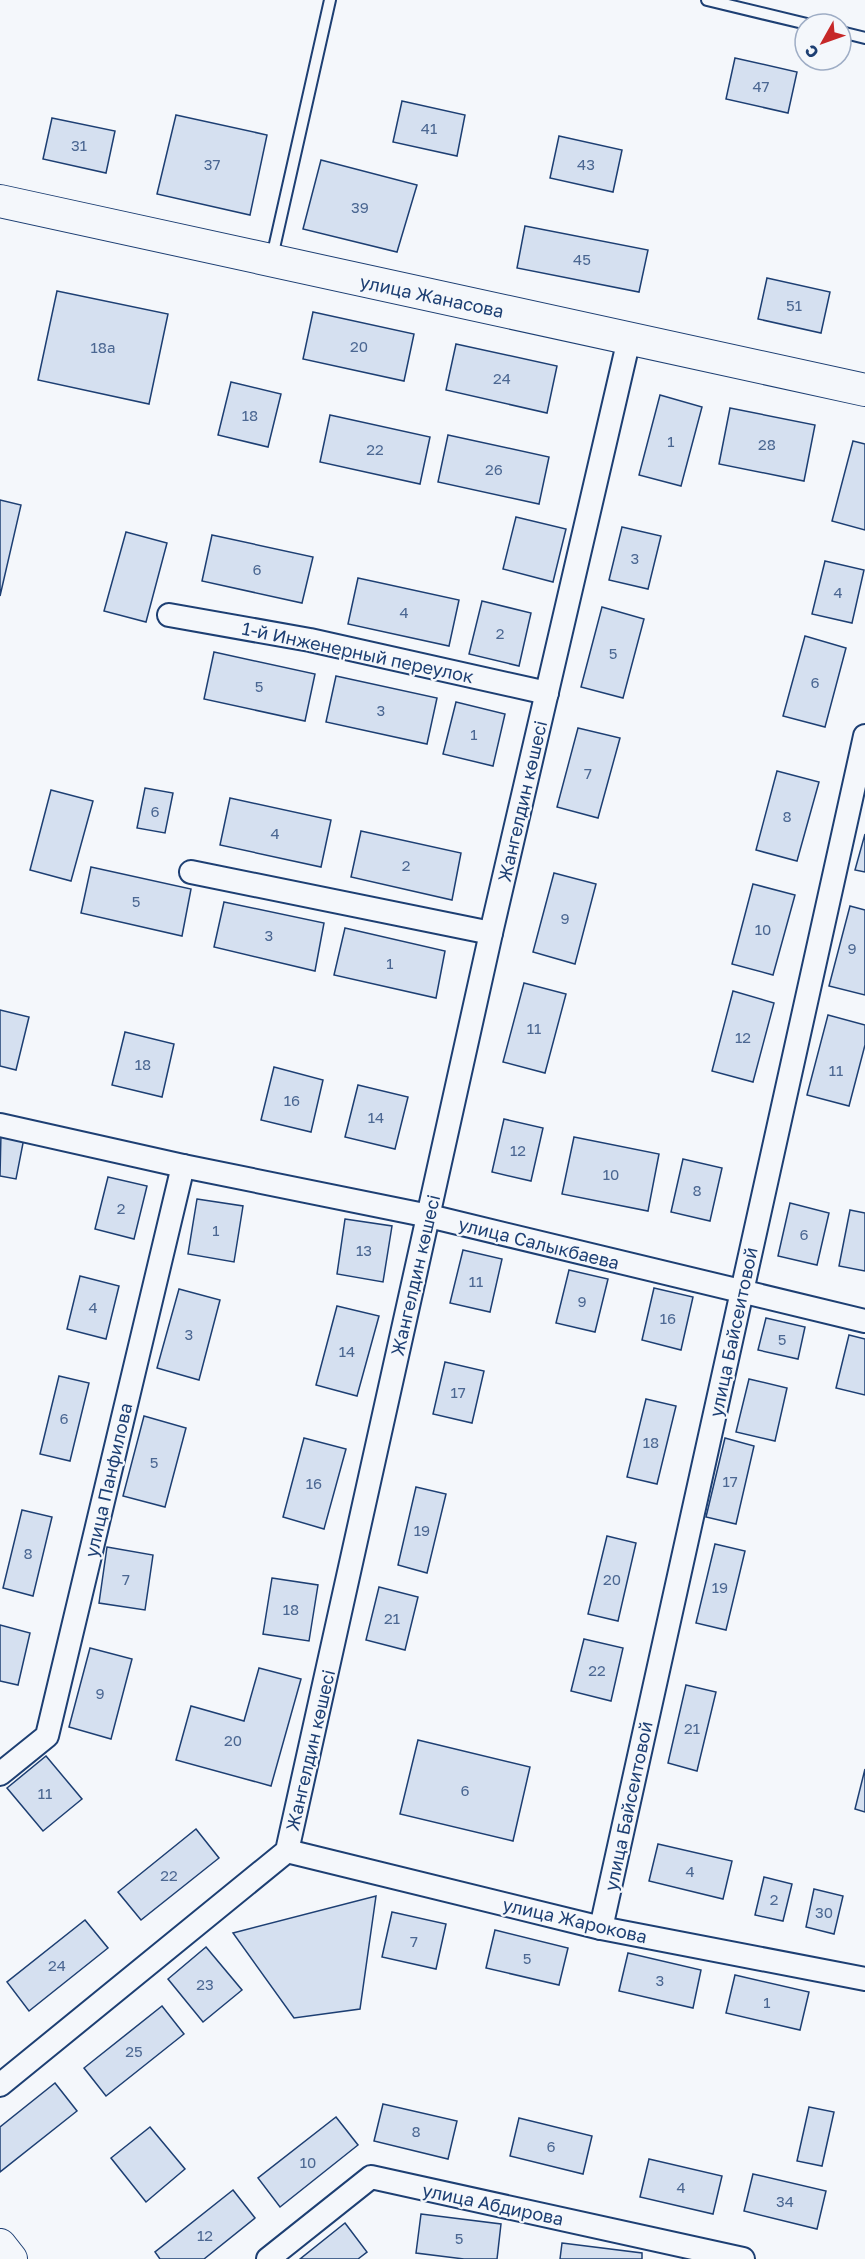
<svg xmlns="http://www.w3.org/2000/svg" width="865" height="2259" font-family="'Golos Text',sans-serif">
<rect width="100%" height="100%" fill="#f4f7fb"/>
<g fill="#d5e0f0" stroke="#1d3f73" stroke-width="1.5">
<path d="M735 58 797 72 788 113 726 99Z"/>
<path d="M402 101 465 115 457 156 393 142Z"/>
<path d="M176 115 267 135 250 215 157 194Z"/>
<path d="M52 118 115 131 106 173 43 159Z"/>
<path d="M559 136 622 150 613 192 550 178Z"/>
<path d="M321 160 417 185 397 252 303 229Z"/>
<path d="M525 226 648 250 639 292 517 268Z"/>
<path d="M767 278 830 292 821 333 758 319Z"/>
<path d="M57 291 168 314 149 404 38 380Z"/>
<path d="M313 312 414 334 404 381 303 359Z"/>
<path d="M456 344 557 366 547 413 446 390Z"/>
<path d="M231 382 281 394 268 447 218 435Z"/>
<path d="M660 395 702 407 681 486 639 475Z"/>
<path d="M730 408 815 425 804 481 719 464Z"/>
<path d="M330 415 430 437 420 484 320 462Z"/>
<path d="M448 435 549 457 539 504 438 482Z"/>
<path d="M853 441 865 444V530L832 521Z"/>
<path d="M0 500 21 505 0 596Z"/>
<path d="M516 517 566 529 553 582 503 569Z"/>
<path d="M622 527 661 536 648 589 609 580Z"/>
<path d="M126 532 167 543 146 622 104 611Z"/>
<path d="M212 535 313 557 302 603 202 581Z"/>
<path d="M825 561 864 570 852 623 812 614Z"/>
<path d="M358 578 459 600 449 646 348 624Z"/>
<path d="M482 601 531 613 519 666 469 654Z"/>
<path d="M602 607 644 619 623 698 581 687Z"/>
<path d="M805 636 846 648 825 727 783 716Z"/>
<path d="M214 652 315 674 305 721 204 699Z"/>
<path d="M336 676 437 698 427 744 326 722Z"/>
<path d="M456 702 505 714 493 766 443 754Z"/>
<path d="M578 728 620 738 598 818 557 807Z"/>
<path d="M777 771 819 782 797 861 756 850Z"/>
<path d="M145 788 173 793 165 833 137 828Z"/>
<path d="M51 790 93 801 71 881 30 870Z"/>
<path d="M230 798 331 820 321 867 220 845Z"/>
<path d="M361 831 461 853 452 900 351 877Z"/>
<path d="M865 834V872L855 870Z"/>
<path d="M91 867 191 889 182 936 81 913Z"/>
<path d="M554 873 596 884 575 964 533 952Z"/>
<path d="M753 884 795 895 773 975 732 964Z"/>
<path d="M224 902 324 923 315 971 214 947Z"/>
<path d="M850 906 865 910V995L829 986Z"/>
<path d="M345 928 445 951 436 998 334 975Z"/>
<path d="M524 983 566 994 545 1073 503 1062Z"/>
<path d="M733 991 774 1003 753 1082 712 1071Z"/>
<path d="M0 1010 29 1017 16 1070 0 1066Z"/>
<path d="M828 1015 865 1025V1045L849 1106 807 1095Z"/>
<path d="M125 1032 174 1044 162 1097 112 1085Z"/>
<path d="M274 1067 323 1080 311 1132 261 1120Z"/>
<path d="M358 1085 408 1097 395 1149 345 1137Z"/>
<path d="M504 1119 543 1128 531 1181 492 1172Z"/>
<path d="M1 1133 24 1138 16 1179 0 1176Z"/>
<path d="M574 1137 659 1154 648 1211 562 1194Z"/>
<path d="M683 1159 722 1168 710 1221 671 1212Z"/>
<path d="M108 1177 147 1186 134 1239 95 1229Z"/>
<path d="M197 1199 243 1206 234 1262 188 1254Z"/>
<path d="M790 1203 829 1213 817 1265 778 1256Z"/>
<path d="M850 1210 865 1213V1271L839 1266Z"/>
<path d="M345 1219 392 1226 383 1282 337 1274Z"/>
<path d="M463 1250 502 1259 490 1312 450 1303Z"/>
<path d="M569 1270 608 1279 595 1332 556 1323Z"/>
<path d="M80 1276 119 1286 106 1339 67 1329Z"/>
<path d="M654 1288 693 1297 681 1350 642 1340Z"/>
<path d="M179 1289 220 1300 199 1380 157 1368Z"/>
<path d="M337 1306 379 1316 357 1396 316 1385Z"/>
<path d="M766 1318 805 1327 798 1359 758 1350Z"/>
<path d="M849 1335 865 1339V1395L836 1388Z"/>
<path d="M445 1362 484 1371 472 1423 433 1414Z"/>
<path d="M59 1376 89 1383 70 1461 40 1454Z"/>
<path d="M749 1379 787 1388 775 1441 736 1432Z"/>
<path d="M646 1399 676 1406 657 1484 627 1477Z"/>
<path d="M144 1416 186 1428 165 1507 123 1496Z"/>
<path d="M304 1438 346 1449 324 1529 283 1517Z"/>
<path d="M725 1438 754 1446 736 1524 706 1517Z"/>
<path d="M416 1487 446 1494 427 1573 398 1565Z"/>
<path d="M22 1510 52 1517 33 1596 3 1588Z"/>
<path d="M607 1536 636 1543 618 1621 588 1614Z"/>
<path d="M715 1544 745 1551 726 1630 696 1623Z"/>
<path d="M107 1547 153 1555 145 1610 99 1603Z"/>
<path d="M272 1578 318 1585 309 1641 263 1634Z"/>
<path d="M379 1587 418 1597 405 1650 366 1640Z"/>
<path d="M0 1625 30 1633 18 1685 0 1681Z"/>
<path d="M584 1639 623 1648 611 1701 571 1691Z"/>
<path d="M90 1648 132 1659 111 1739 69 1727Z"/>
<path d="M259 1668 301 1679 271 1786 176 1760 191 1706 244 1721Z"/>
<path d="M686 1685 716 1692 697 1771 668 1763Z"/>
<path d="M418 1740 530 1767 513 1841 400 1814Z"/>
<path d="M46 1756 82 1799 43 1831 7 1788Z"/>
<path d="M865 1769V1812L855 1809Z"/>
<path d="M196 1829 219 1858 141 1920 118 1892Z"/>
<path d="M658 1844 732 1861 723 1899 649 1881Z"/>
<path d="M764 1877 792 1884 783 1921 755 1915Z"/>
<path d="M814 1889 843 1896 834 1934 806 1927Z"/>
<path d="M376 1896 360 2009 294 2018 233 1933Z"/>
<path d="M392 1912 446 1924 436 1969 382 1957Z"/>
<path d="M85 1920 108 1948 29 2011 7 1982Z"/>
<path d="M495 1930 568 1948 559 1985 486 1968Z"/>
<path d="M206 1947 242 1990 203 2022 168 1979Z"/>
<path d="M628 1953 701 1970 693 2008 619 1991Z"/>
<path d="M735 1975 809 1992 800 2030 726 2013Z"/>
<path d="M162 2006 184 2034 106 2096 84 2068Z"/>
<path d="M55 2083 77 2111 0 2172V2127Z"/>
<path d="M383 2104 457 2121 448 2159 374 2141Z"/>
<path d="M809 2107 834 2112 822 2166 797 2161Z"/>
<path d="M336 2117 358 2145 280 2207 258 2178Z"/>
<path d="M519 2118 592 2136 583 2174 510 2156Z"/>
<path d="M150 2127 185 2169 146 2202 111 2158Z"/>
<path d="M649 2159 722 2176 713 2214 640 2197Z"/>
<path d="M753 2174 826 2191 817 2229 744 2211Z"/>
<path d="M233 2190 255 2218 204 2259H160L155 2252Z"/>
<path d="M421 2214 501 2224 497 2259H464L416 2253Z"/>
<path d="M345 2223 367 2252 358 2259H300Z"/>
<path d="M562 2243 642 2253V2259H560Z"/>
</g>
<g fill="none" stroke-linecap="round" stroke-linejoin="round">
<g stroke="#1d3f73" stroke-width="14">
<g id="lane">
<path d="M707 0 807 24"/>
<path d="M841 32 865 38"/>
<path d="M272 257 330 0"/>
</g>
</g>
<g stroke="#1d3f73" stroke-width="26">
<g id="street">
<path d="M169 615 310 640 547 693"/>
<path d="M191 872 491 933"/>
<path d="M0 1125 183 1166 429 1216 865 1321"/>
<path d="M0 1774 47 1736 183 1166"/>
<path d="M287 1851 601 1928 865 1979"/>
<path d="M601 1928 865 736"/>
<path d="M0 2085 287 1851 491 933 629 339"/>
<path d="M268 2259 371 2177 743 2259"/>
</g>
</g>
<g stroke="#1d3f73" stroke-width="34">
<g id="secondary">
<path d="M0 201 865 390"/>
<path d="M0 2245 11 2259"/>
</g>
</g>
<use href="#lane" stroke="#f4f7fb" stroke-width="10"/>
<use href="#street" stroke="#f4f7fb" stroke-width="22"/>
<use href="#secondary" stroke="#f4f7fb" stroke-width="32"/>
</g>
<g text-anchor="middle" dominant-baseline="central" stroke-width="4.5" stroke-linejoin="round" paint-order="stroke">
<g font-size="15" fill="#4b6792">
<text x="761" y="86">47</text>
<text x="429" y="128">41</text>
<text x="79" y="145">31</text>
<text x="212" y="164">37</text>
<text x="586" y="164">43</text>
<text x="360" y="207">39</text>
<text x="582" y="259">45</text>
<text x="794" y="305">51</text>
<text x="359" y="346">20</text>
<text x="103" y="347">18а</text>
<text x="502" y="378">24</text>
<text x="250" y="415">18</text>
<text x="671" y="441">1</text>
<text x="767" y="444">28</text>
<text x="375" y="449">22</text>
<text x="494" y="469">26</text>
<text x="635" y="558">3</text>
<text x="257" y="569">6</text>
<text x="838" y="592">4</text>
<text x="404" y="612">4</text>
<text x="500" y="633">2</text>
<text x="613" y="653">5</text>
<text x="815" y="682">6</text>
<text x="259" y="686">5</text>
<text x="381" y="710">3</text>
<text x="474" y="734">1</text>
<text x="588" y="773">7</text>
<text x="155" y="811">6</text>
<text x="787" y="816">8</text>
<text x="275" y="833">4</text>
<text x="406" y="865">2</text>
<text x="136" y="901">5</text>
<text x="565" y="918">9</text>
<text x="763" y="929">10</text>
<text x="269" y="935">3</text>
<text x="852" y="948">9</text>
<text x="390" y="963">1</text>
<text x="534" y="1028">11</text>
<text x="743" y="1037">12</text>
<text x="143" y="1064">18</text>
<text x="836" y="1070">11</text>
<text x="292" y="1100">16</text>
<text x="376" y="1117">14</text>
<text x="518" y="1150">12</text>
<text x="611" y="1174">10</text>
<text x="697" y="1190">8</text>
<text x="121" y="1208">2</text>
<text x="216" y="1230">1</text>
<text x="804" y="1234">6</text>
<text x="364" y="1250">13</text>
<text x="476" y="1281">11</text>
<text x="582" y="1301">9</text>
<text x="93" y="1307">4</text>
<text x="668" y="1318">16</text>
<text x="189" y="1334">3</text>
<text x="782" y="1339">5</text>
<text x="347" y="1351">14</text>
<text x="458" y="1392">17</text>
<text x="64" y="1418">6</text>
<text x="651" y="1442">18</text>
<text x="154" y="1462">5</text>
<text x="730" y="1481">17</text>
<text x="314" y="1483">16</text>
<text x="422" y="1530">19</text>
<text x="28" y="1553">8</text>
<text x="126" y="1579">7</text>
<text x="612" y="1579">20</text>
<text x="720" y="1587">19</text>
<text x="291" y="1609">18</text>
<text x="392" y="1618">21</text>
<text x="597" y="1670">22</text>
<text x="100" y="1693">9</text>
<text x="692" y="1728">21</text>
<text x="233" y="1740">20</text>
<text x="465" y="1790">6</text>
<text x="45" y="1793">11</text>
<text x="690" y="1871">4</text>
<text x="169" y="1875">22</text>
<text x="774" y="1899">2</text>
<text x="824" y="1912">30</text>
<text x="414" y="1941">7</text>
<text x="527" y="1958">5</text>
<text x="57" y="1965">24</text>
<text x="660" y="1980">3</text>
<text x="205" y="1984">23</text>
<text x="767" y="2002">1</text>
<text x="134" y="2051">25</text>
<text x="416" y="2131">8</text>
<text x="551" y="2146">6</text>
<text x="308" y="2162">10</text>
<text x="681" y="2187">4</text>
<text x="785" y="2201">34</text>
<text x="205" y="2235">12</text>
<text x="459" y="2238">5</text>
</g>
<g font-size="18" fill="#1d3f73" stroke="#f4f7fb">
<text transform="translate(432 296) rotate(12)">улица Жанасова</text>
<text transform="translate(358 652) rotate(12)">1-й Инженерный переулок</text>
<text transform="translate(522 801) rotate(-77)">Жангелдин көшесі</text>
<text transform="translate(539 1243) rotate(14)">улица Салыкбаева</text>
<text transform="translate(415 1275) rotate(-77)">Жангелдин көшесі</text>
<text transform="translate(733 1332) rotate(-78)">улица Байсеитовой</text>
<text transform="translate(108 1480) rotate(-77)">улица Панфилова</text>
<text transform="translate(310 1750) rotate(-77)">Жангелдин көшесі</text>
<text transform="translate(628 1806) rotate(-78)">улица Байсеитовой</text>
<text transform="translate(575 1920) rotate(13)">улица Жарокова</text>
<text transform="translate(493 2204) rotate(12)">улица Абдирова</text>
</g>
</g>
<g transform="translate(823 42) rotate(230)"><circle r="28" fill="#f4f7fb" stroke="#9eadc5" stroke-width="1.5"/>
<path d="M0-4.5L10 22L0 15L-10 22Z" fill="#c62828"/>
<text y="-9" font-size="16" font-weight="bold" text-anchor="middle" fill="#1d3f73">С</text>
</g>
</svg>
